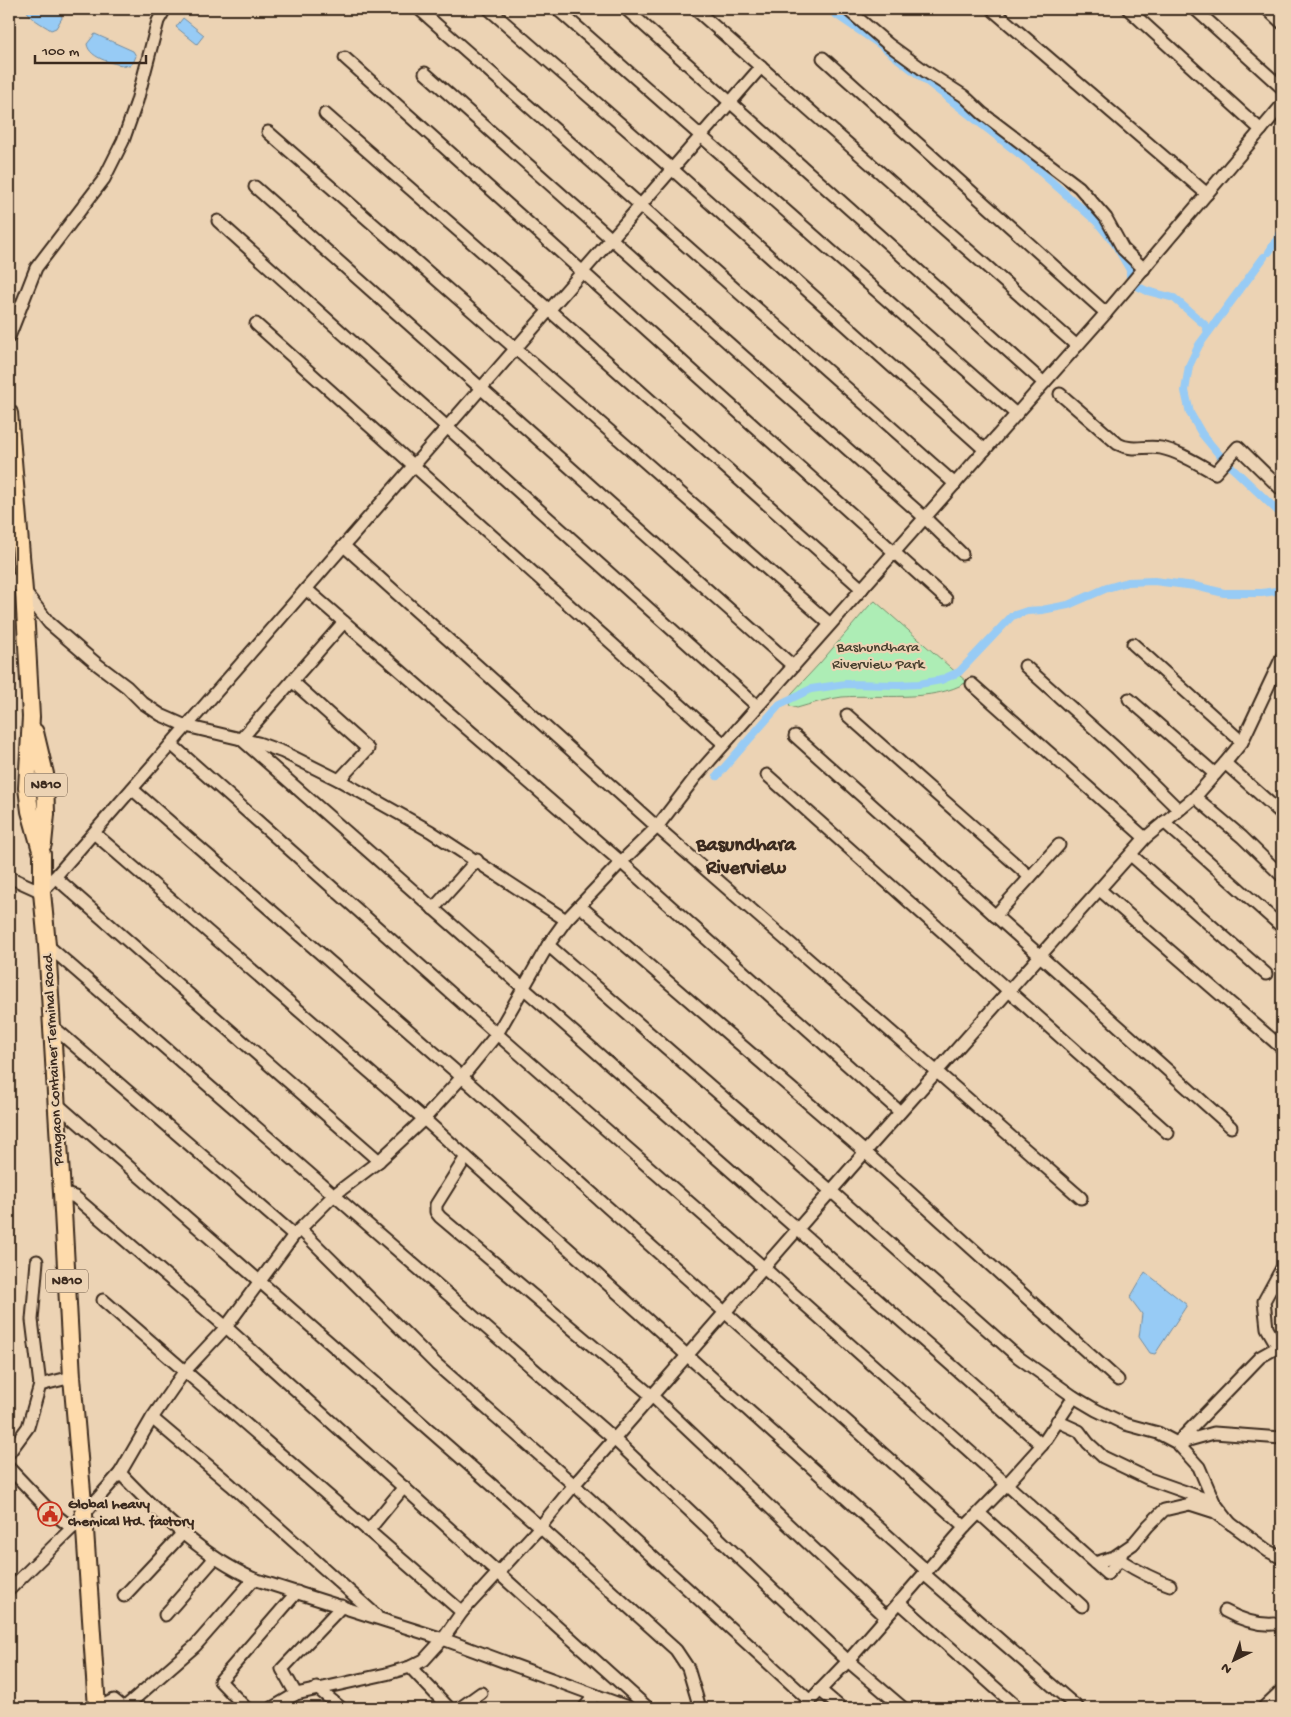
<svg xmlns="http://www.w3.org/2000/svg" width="1291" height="1717" font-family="'Gochi Hand',sans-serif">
<rect width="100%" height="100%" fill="#ecd3b4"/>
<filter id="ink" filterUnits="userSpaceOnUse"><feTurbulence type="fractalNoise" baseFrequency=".02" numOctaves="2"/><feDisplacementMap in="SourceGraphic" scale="10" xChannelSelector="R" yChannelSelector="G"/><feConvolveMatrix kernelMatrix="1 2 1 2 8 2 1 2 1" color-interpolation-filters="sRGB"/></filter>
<g filter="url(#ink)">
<path fill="#adedb5" stroke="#748c6a" d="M875 601 967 682C932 703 881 694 842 697 826 699 811 704 797 708L790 706 788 700 792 693 820 663 869 606Z"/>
<g fill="#97cbf5" stroke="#728b9f">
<path d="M26 9H61L62 18 56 28 51 30C42 24 30 19 26 9Z"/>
<path d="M183 18 204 35 197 44 176 27Z"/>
<path d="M95 34 133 51 136 56 134 61 130 66C117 65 89 59 87 44Z"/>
<path d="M1145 1272 1187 1305 1155 1354 1150 1353 1139 1337 1142 1314 1130 1298Z"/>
</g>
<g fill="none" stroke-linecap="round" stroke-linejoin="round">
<g stroke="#97cbf5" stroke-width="8">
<path d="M828 9 882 46 1026 159 1097 222 1115 244 1130 270V278L1135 285 1147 291 1174 298 1205 325 1208 332"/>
<path d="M1269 252 1282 231"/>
<path d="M1264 257 1199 345 1189 366 1185 391 1190 413 1202 434 1222 458 1282 515"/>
<path d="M717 776 780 704 811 689 846 684 899 685 919 684 941 680 959 672 1012 616 1027 611 1042 610 1068 605 1107 588 1128 582 1154 581 1195 586 1224 593H1262L1282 590"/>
</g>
<g stroke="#3b2a1e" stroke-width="15">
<g id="minor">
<path d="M419 9 955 484"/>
<path d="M489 9 672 169 985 450"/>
<path d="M557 9 1016 414"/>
<path d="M626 9 1044 383"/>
<path d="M695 9 1077 346"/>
<path d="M847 9 888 44 925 71 964 96 982 113 1079 187 1106 218 1123 249 1144 269"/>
<path d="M994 9V11L1207 194"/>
<path d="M1128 9 1261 130"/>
<path d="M1195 9 1282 88"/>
<path d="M1267 9 1282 23"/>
<path d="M345 58 946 599"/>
<path d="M823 58 1106 313"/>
<path d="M425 73 925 518 962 554"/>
<path d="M325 114 549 310 862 589"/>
<path d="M268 132 830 624"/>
<path d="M255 187 793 666"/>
<path d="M218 221 757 706"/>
<path d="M256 324 724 744"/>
<path d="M9 337 36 268 104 179 123 141 137 101 158 21 165 9"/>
<path d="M1060 394 1118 444C1133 452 1145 445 1161 448 1180 452 1198 464 1215 473L1238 447 1282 490"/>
<path d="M344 546 657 827 1081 1198"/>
<path d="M9 578 24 591 49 623 98 665 127 687 143 703 161 715 186 726 258 743 283 752 339 780 430 831 566 920"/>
<path d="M306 589 621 862 900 1112"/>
<path d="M344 622 241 739 1042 1445"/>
<path d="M1133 644 1242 742"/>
<path d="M1025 666 1117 749 1179 810"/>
<path d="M292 681 368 749 339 780"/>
<path d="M972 684 1145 838"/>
<path d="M1129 699 1215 774"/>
<path d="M847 715 1030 877"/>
<path d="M795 736 1231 1127"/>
<path d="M171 744 497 1034 764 1268 1107 1574 1120 1560 1122 1552"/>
<path d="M1225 763 1282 814"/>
<path d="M767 775 1168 1133"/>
<path d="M132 789 462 1077 965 1527"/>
<path d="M1195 797 1242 837 1282 876"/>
<path d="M1164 822 1282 927"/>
<path d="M94 833 424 1119 927 1571"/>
<path d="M1131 855 1266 974"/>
<path d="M9 877 42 892 761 67"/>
<path d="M55 877 379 1161"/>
<path d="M1100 890 1282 1048"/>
<path d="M580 906 865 1152 1118 1380"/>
<path d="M433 909 477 860"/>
<path d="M995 916 1059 845"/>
<path d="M47 945 614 1439 848 1661 903 1708"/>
<path d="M548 945 831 1191 1018 1357 1074 1397 1096 1410 1125 1424 1158 1433 1177 1443 1199 1467 1214 1502 1231 1524"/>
<path d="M51 1025 294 1235"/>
<path d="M57 1104 540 1527 676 1650 688 1668 700 1708"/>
<path d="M466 1157 436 1205V1212L440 1217 652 1396 886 1617"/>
<path d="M62 1193 75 1197 226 1327 648 1708"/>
<path d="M300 1229 436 1364 574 1485 810 1701"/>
<path d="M37 1261 32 1320 40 1385"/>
<path d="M103 1300 462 1612"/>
<path d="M152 1418 231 1485 376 1615"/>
<path d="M1057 1421 1079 1431 1088 1443 1103 1457 1149 1479 1214 1502"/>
<path d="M1177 1443 1260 1357 1278 1347 1267 1328 1264 1301 1282 1268"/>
<path d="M1178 1443 1214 1433 1282 1438"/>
<path d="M9 1453 28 1427 40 1385 72 1377"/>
<path d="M9 1468 49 1510 72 1528"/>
<path d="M120 1473C159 1514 202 1556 254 1579L443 1639 630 1708"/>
<path d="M979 1513 1082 1606"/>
<path d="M368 1531 404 1487"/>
<path d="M1120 1560C1136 1570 1152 1579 1170 1585"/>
<path d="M1095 1563 1114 1557 1133 1544 1148 1526 1164 1510 1190 1504 1215 1512 1268 1551 1282 1558"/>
<path d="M924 1574 1078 1708"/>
<path d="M9 1590 72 1528 120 1473 152 1418 184 1372 226 1327 294 1235 334 1195 379 1161 424 1119 462 1077 497 1034 548 945 566 920 621 862 657 827 697 775 1106 313 1282 105"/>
<path d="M124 1596 183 1533"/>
<path d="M899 1602 1018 1708"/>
<path d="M1225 1611C1243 1621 1261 1627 1282 1623"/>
<path d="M165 1615 215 1558"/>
<path d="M410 1667 449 1708"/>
<path d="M317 1688 341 1708"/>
<path d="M820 1690 841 1708"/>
<path d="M296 1694 282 1669 342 1606"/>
<path d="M98 1708 114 1700 124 1708 195 1646 254 1579"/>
<path d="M246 1708 220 1681 297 1592"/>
<path d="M272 1708 296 1694 386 1674 410 1667 424 1660 443 1639 462 1612 540 1527 574 1485 865 1152 1145 838 1195 797 1225 763 1242 742 1282 657"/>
<path d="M460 1708 481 1693"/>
<path d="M584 1708 595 1695"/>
<path d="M803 1708 848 1661 965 1527 1006 1485 1042 1445 1074 1397"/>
<path d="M1263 1708 1282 1690"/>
</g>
</g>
<g stroke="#3b2a1e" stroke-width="20">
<g id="highway">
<path d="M9 413 24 591 31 717 27 788 30 811 42 854V892L47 945 62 1193 72 1377 84 1515 97 1708"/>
<path d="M35 732 45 774 46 814 43 844"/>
</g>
</g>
<use href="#minor" stroke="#ecd3b4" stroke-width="11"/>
<use href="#highway" stroke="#fedbac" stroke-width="16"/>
</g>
</g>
<defs>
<g id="civic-ring" transform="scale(1.25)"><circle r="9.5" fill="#ecd3b4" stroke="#c8321e" stroke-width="1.5"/><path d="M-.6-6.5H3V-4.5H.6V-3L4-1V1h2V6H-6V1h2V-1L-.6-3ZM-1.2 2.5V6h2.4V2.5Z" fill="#c8321e"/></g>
</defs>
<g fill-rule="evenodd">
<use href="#civic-ring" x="50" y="1514"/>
</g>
<g text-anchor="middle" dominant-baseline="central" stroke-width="4.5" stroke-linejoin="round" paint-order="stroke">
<g fill="#ecd3b4" stroke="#705d4b" stroke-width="1">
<rect x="25" y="773.5" width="42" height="23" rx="4"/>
<rect x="46" y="1269.5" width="42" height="23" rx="4"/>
</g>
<g font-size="14" font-weight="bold" fill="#3b2a1e">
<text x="46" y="785">N810</text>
<text x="67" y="1281">N810</text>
</g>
<g font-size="15" fill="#463e2d" stroke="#ecd3b4">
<text x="878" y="648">Bashundhara<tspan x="878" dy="17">Riverview Park</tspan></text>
</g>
<g font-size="15" fill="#3b2a1e" stroke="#ecd3b4">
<text transform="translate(54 1060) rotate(-93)">Pangaon Container Terminal Road</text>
</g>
<g font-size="15" font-weight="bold" fill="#3b2a1e" stroke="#ecd3b4" text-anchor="start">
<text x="68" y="1505">Global heavy<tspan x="68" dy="17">chemical ltd. factory</tspan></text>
</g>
<g font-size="20" font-weight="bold" fill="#3b2a1e" stroke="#ecd3b4">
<text x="746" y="846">Basundhara<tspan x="746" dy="23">Riverview</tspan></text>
</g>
</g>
<rect width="1291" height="1717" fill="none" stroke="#ecd3b4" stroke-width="30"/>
<rect x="15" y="15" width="1261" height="1687" fill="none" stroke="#3b2a1e" stroke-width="2" filter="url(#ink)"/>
<g transform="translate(1234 1660) rotate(222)" stroke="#ecd3b4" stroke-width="4" paint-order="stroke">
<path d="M0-4L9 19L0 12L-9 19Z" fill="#3b2a1e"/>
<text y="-8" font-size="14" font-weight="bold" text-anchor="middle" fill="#3b2a1e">N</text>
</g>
<path d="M35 55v8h111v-8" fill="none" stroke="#3b2a1e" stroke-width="2.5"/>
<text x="42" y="55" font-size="15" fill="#3b2a1e" stroke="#ecd3b4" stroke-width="4" paint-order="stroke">100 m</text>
</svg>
